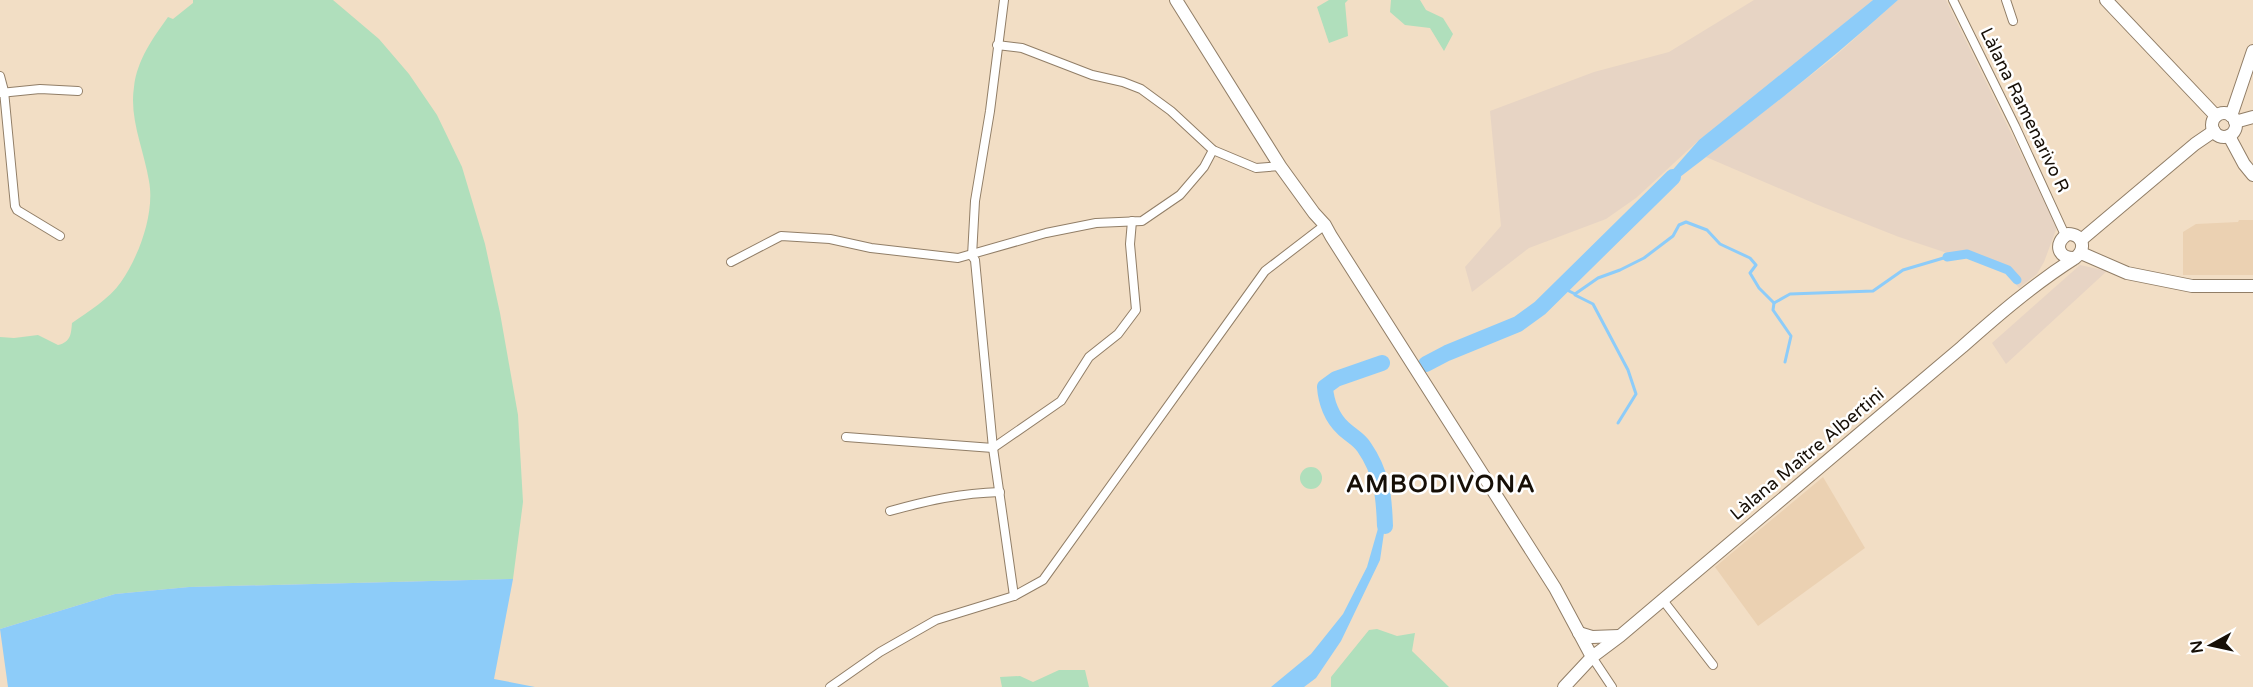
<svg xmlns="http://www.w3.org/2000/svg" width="2253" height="687" font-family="'Varela Round',sans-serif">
<rect width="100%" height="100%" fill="#f2dec5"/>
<g fill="#e7d4c4">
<path d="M1754 0H1873L1699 140 1636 198 1606 219 1529 248 1472 292 1465 267 1501 226 1490 111 1594 72 1669 52Z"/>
<path d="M1898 0H1946L2057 227 2044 262 2037 274 2019 288 2007 273 1967 257H1959L1899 237 1818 205 1706 157 1833 58Z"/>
<path d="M2080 265 2107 271 2006 364 1992 343Z"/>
</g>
<g fill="#ebd1b2">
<path d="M2239 220H2253V275H2183V232L2196 224 2238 222Z"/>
<path d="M1823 477 1865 548 1758 626 1715 567Z"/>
</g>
<g fill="#b0dfbc">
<path d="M193 0H333L379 39 409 74 437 115 462 167 485 244 500 313 518 415 523 502 513 579 189 587 115 594 0 629V337L14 338 38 335 58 345C71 342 71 334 72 323 89 311 109 299 121 282 139 256 155 213 149 181 144 150 129 119 134 87 137 60 153 38 168 17L173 19 193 3Z"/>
<path d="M1329 0H1348L1345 3 1348 36 1329 43 1317 7Z"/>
<path d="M1391 0H1420L1426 10 1443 18 1453 34 1444 51 1430 28 1405 25 1390 12Z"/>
<circle cx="1311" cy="478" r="11"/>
<path d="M1377 629 1397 636 1415 633 1412 651 1449 687H1331V677L1369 630Z"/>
<path d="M1059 670H1085L1089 687H1002L1000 677 1020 676 1033 682Z"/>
</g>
<g fill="#8dccf9">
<path d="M1873 0H1898C1827 64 1752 122 1676 180L1669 174 1699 140Z"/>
<path d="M1379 525 1385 526 1380 560 1341 641 1316 678 1304 687H1271L1311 654 1343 614 1367 567Z"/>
<path d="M513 579 494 679 535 687H8L0 629 115 594 189 587Z"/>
</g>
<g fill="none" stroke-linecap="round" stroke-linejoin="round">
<g stroke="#8dccf9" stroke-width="3">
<path d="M1561 287 1575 294 1598 278 1620 270 1644 258 1673 236 1679 225 1686 222 1707 230 1720 244 1750 258 1756 265 1750 273 1759 288 1774 303 1773 310 1791 336 1785 362"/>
<path d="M1575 295 1593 304 1628 370 1636 394 1618 423"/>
<path d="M1774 303 1790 294 1873 291 1903 270 1947 257"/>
</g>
<path stroke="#8dccf9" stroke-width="9" d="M1947 257 1967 254 2008 270 2017 280"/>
<g stroke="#8dccf9" stroke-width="16">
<path d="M1382 363 1336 379 1325 387C1326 402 1332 418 1343 428 1350 435 1359 439 1364 447 1382 473 1384 496 1385 526"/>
<path d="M1426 364 1447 353 1518 324 1540 308 1673 177"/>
</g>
<g stroke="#917e67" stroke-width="10">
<g id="street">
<path d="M1004 0 990 111 975 201 972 256 975 260 993 448 1014 596"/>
<path d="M1953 0 2015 126 2065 235"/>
<path d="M2006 0 2013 21"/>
<path d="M997 45 1022 48 1092 75 1123 82 1141 89 1171 111 1213 150 1256 168 1280 166"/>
<path d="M0 76 4 91 15 206 17 210 60 236"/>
<path d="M0 93 40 89 78 91"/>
<path d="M731 262 781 236 830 239 871 248 958 258 1046 233 1096 223 1142 221 1180 195 1204 167 1213 150"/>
<path d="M846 437 993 448 1061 401 1089 357 1118 334 1136 310 1130 244 1132 221"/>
<path d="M890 511C926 501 961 493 1000 492"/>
<path d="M1662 599 1713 665"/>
<path d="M1592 657 1612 687"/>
<path d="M830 687 880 652 936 620 1014 596 1043 580 1265 271 1325 225"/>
</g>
</g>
<g stroke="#917e67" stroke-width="14">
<g id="secondary">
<path d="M1176 0 1280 166 1314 213 1325 225 1331 236 1555 588 1592 657"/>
<path d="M2106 0 2216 116"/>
<circle cx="2224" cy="125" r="12"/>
<path d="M2231 116 2253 51"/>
<path d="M2235 122 2253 117"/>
<path d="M2229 136 2244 164 2253 175"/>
<path d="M2081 240 2195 144 2214 131"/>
<path d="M2081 253 2127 273 2192 286H2253"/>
<path d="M1579 633 1592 637 1619 636"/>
<path d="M1564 687 1592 657 1620 636 1962 347C1998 315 2034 284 2075 258 2087 249 2083 234 2068 234 2053 243 2058 259 2075 258"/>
</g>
</g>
<use href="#street" stroke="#fff" stroke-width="8"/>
<use href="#secondary" stroke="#fff" stroke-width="12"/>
</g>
<g text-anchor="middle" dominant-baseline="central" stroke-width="5" stroke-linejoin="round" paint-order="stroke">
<g font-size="18" fill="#160f07" stroke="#fff">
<text transform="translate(2025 110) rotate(64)">Làlana Ramenarivo R</text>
<text transform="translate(1807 454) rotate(-40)">Làlana Maître Albertini</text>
</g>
<g font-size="24" font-weight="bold" letter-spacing="1.5" fill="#160f07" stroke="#fff">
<text x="1441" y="484">AMBODIVONA</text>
</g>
</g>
<g transform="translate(2211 645) rotate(262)" stroke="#ffffff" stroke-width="4.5" paint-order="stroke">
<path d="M0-4.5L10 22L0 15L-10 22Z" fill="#160f07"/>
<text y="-9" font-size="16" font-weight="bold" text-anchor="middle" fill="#160f07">N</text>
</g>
</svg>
